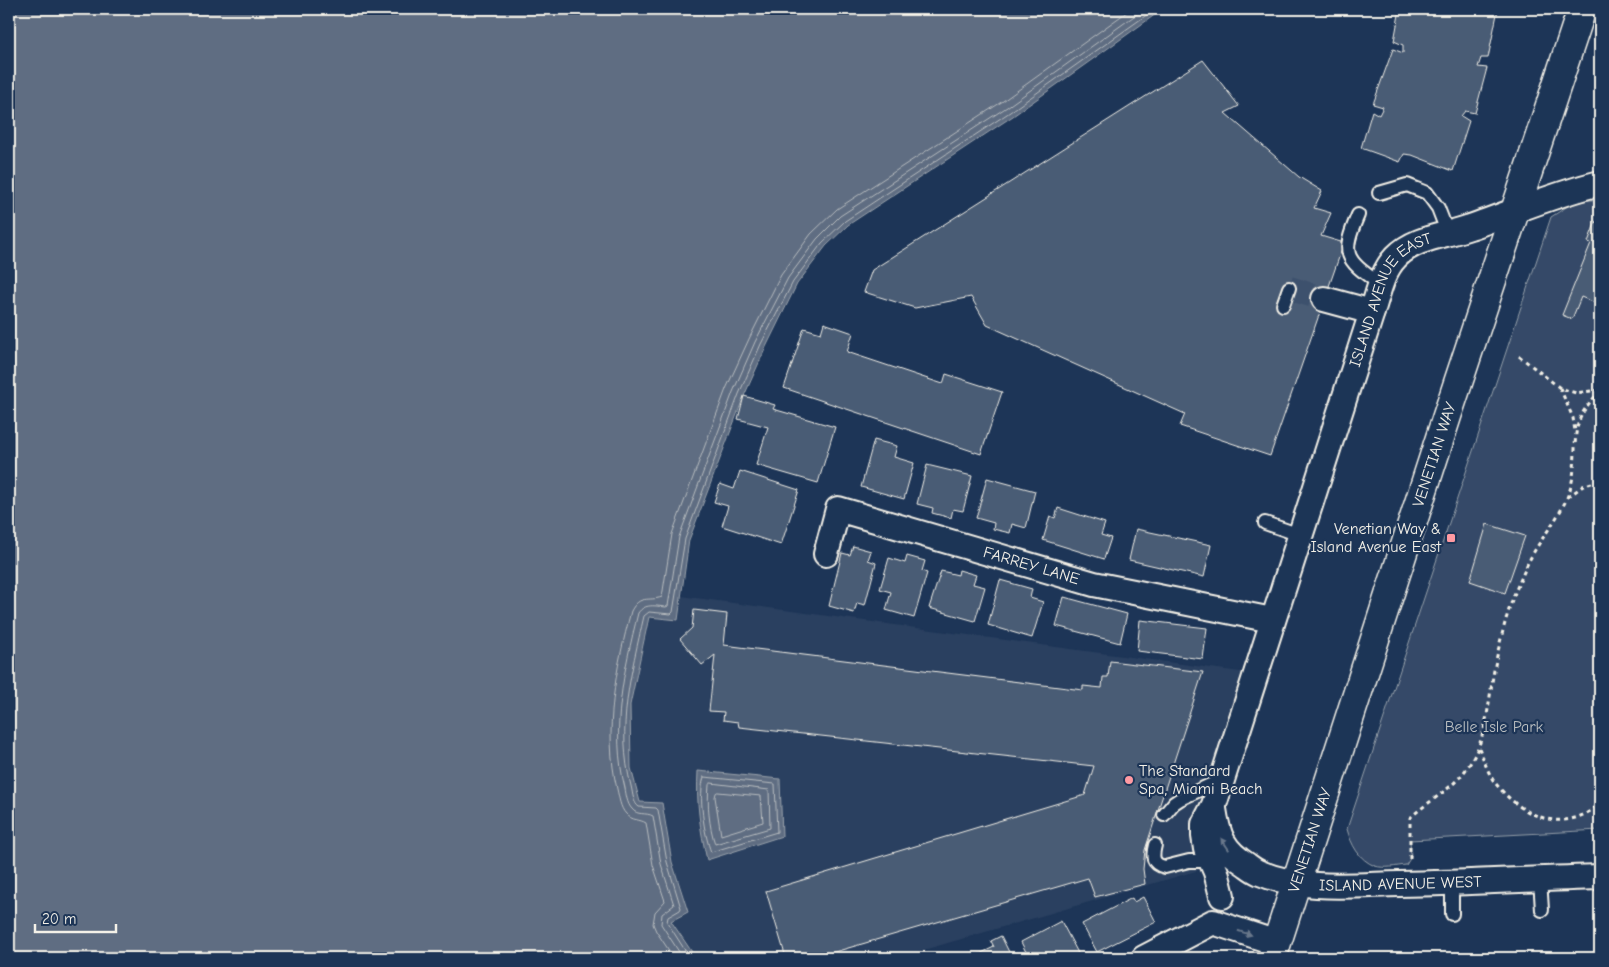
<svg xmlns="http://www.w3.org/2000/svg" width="1609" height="967" font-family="'Comic Neue',sans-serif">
<rect width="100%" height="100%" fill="#1d3557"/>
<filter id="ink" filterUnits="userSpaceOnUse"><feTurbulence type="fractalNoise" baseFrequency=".02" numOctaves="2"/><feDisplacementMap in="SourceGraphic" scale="10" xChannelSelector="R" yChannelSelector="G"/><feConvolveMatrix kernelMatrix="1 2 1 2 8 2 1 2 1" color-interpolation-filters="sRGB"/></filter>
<g filter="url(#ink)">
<path fill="#2a4060" d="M681 596 1255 674 1214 805 1213 866 896 958H696L671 920 688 912 672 862 662 804 640 802 631 768 630 740V705L649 616 677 620Z"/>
<path fill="#354a67" stroke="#949ea8" d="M1600 199V830L1410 840 1411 857 1406 865C1397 866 1384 869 1375 866 1359 860 1351 844 1347 829L1551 217 1574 202Z"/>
<g fill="#5e6d82" stroke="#9aa2ab">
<path d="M9 9H1163L1013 116 848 225 826 246 797 284 766 347 744 396 689 540 678 620 649 617 630 705 631 768 640 802 662 803 672 862 688 912 671 921 696 958H9Z"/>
<path d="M698 771 780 779 782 836 707 860C700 829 696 803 698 771Z"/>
</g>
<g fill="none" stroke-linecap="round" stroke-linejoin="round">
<g stroke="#b8bcbf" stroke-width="1">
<path d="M704 777 775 784 777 832 711 852C704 834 698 795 704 777Z"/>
<path d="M711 783 769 790 770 828 715 844C709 826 707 804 709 785Z"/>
<path d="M718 792 761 796 763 822 721 835 715 797 716 793Z"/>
<path d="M674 958 656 931 653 924 655 912 665 901 653 865 646 823C640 819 632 821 626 814 620 808 619 797 617 789 603 731 616 668 631 611 640 594 648 602 662 597L672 534 726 389 749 339 781 275 811 234 837 209 1003 101 1131 9"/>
<path d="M683 958 661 924 662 914 674 905 661 864 653 816C646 812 637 816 632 809 627 804 626 794 625 788 610 730 624 670 638 613 645 603 655 606 666 607L668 606 679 537 733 392 755 342 788 278 817 239 840 216 1007 107 1144 9"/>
<path d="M690 958 667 922 668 917 680 910 681 908 667 862 658 810 656 808 639 807C633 803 633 794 631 786 616 728 631 673 644 616L649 612 671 614 673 612 685 539 739 394 761 344 793 282 822 243 845 221 1010 112 1155 9"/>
</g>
</g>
<g fill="#485b74" stroke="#f4f1e8">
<path d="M1400 9H1498L1488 58H1481L1478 67 1487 68 1475 113 1465 111 1461 116 1469 121 1453 171 1412 155 1404 154 1400 162 1361 148 1372 111 1379 115 1383 107 1373 104 1393 49 1403 53V45L1394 41Z"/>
<path d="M1203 60 1239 106 1225 113 1299 177 1322 191 1314 208 1331 213 1321 236 1344 243 1270 456 1180 426 1185 414 987 325 971 297 915 308 864 292 872 270Z"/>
<path d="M1596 221 1600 223V305L1581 297 1572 319 1562 315 1591 243 1588 242Z"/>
<path d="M824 323 853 333 847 352 943 384 946 374 1002 392 981 454 784 388 804 328 821 333Z"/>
<path d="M744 396 775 405 773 409 835 427 818 483 756 465 768 427 738 419Z"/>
<path d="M874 440 897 446 894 457 914 463 904 499 861 487Z"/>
<path d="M927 465 972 476 963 511 953 509 951 518 932 513 933 508 917 504Z"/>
<path d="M740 471 799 490 781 545 722 526 728 506 714 502 720 484 734 489Z"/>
<path d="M987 478 1035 491 1026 528 1012 524 1010 533 993 529 994 523 976 518Z"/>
<path d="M1058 508 1105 523 1101 535 1111 538 1104 559 1043 540 1050 516 1055 518Z"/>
<path d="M1487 524 1525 536 1505 593 1470 581Z"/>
<path d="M1136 529 1211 545 1204 577 1129 560Z"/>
<path d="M853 546 871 551 868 560 876 563 865 605 857 603 854 613 829 606 842 553 850 555Z"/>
<path d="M907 556 925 561 922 571 927 573 914 618 886 610 891 592 880 589 889 558 905 563Z"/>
<path d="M959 570 976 575 973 584 985 587 975 621 929 608 941 571 958 575Z"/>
<path d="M1000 580 1032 589 1030 598 1043 602 1032 638 988 625Z"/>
<path d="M1064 597 1127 614 1120 643 1056 626Z"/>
<path d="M694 610 727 614 724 645 1083 690V686L1102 688 1103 677H1108L1110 661 1203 672 1145 850 1143 869 1145 884 1095 897 1088 878 814 958H786L766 891 1085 795 1094 766 739 727 738 722 723 720 724 712 709 711 715 655 702 665 680 639 692 628Z"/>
<path d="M1140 620 1207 628 1203 659 1137 651Z"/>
<path d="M1143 897 1156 922 1097 952 1082 924 1132 898 1134 902Z"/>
<path d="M1061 921 1078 953 1070 958H1029L1021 942Z"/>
<path d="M1001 936 1012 958H971L994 947 991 941Z"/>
<path d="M1408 953 1406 958H1320L1321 956Z"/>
</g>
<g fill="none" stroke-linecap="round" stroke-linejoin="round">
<path stroke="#3d516d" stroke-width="24" stroke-dasharray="24 12" stroke-linecap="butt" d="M1289 288 1324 299"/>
<g stroke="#f4f1e8" stroke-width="16">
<g id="lane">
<path d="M1379 193 1407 185 1427 193 1438 208 1448 234"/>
<path d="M1358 215C1340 257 1346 259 1381 285"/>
<path d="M1283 305 1289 288"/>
<path d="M1265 523 1300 535"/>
<path d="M1164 815 1174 803 1180 799 1221 780"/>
<path d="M1155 845C1152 857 1152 864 1165 867L1189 861H1210"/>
<path d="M1540 879 1542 910"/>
<path d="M1452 883V914"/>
</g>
</g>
<g stroke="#f4f1e8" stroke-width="28">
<g id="street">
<path d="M1324 299 1372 312"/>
<path id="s1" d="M826 554 838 509 1094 584 1272 620"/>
<path id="s2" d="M1214 809C1218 836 1223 850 1247 865 1251 868 1255 871 1260 873 1303 891 1354 885 1399 884 1466 883 1533 879 1600 877"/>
<path id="s3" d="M1222 896 1216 872 1206 849 1204 836V824L1214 805 1372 312C1378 294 1382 271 1396 257 1415 237 1446 236 1470 227 1514 212 1554 194 1600 183"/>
<path d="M1144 958 1213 922 1277 943"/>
</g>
</g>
<g stroke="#f4f1e8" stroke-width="31">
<g id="secondary">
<path id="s4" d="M1272 958 1447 416 1582 9"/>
</g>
</g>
<g stroke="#f4f1e8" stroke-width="3" stroke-dasharray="4 4" stroke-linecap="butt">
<path d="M1519 356 1560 388 1576 393 1600 390"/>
<path d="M1560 388 1573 418 1575 431"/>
<path d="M1568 497 1583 486 1600 480"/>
<path d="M1479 748C1483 758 1487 770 1493 780 1512 806 1545 829 1578 817 1586 814 1595 809 1600 802"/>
<path d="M1410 859V818C1428 801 1453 789 1467 768 1487 740 1488 704 1494 670 1500 641 1507 610 1519 583 1523 575 1526 566 1530 559 1543 534 1564 513 1571 486 1581 445 1564 425 1600 392"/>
</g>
<use href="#lane" stroke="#1d3557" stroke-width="12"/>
<use href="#street" stroke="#1d3557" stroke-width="24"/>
<use href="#secondary" stroke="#1d3557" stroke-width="28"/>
</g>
<defs><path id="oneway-solid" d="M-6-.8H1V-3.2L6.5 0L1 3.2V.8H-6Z" transform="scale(1.25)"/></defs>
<g fill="#68778a">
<use href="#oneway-solid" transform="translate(1225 844) rotate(-124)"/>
<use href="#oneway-solid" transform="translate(1245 933) rotate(18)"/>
</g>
</g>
<g fill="#ff9aa2" stroke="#1d3557" stroke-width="2">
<rect x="1446" y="533" width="10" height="10" rx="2.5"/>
<circle cx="1129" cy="780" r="5"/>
</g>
<g text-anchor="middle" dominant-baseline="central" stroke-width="4.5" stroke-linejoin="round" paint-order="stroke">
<g font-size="16" fill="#f4f1e8" stroke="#1d3557">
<text stroke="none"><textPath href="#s3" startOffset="636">ISLAND AVENUE EAST</textPath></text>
<text stroke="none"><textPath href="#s4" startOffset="529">VENETIAN WAY</textPath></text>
<text stroke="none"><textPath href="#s1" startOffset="248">FARREY LANE</textPath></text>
<text stroke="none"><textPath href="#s4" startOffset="124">VENETIAN WAY</textPath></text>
<text stroke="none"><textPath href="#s2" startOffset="225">ISLAND AVENUE WEST</textPath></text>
</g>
<g font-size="16" fill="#f4f1e8" stroke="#1d3557" text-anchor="end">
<text x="1441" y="529">Venetian Way &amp;<tspan x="1441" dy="18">Island Avenue East</tspan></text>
<text x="1139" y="771" text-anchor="start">The Standard<tspan x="1139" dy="18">Spa, Miami Beach</tspan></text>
</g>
<g font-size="16" fill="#bbbfc1" stroke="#1d3557">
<text x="1494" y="727">Belle Isle Park</text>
</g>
</g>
<rect width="1609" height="967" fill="none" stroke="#1d3557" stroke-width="30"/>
<rect x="15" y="15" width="1579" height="937" fill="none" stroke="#f4f1e8" stroke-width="2" filter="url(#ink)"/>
<path d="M35 924v8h81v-8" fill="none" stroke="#f4f1e8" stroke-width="2.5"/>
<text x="42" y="924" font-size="15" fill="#f4f1e8" stroke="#1d3557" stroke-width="4" paint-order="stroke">20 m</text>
</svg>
